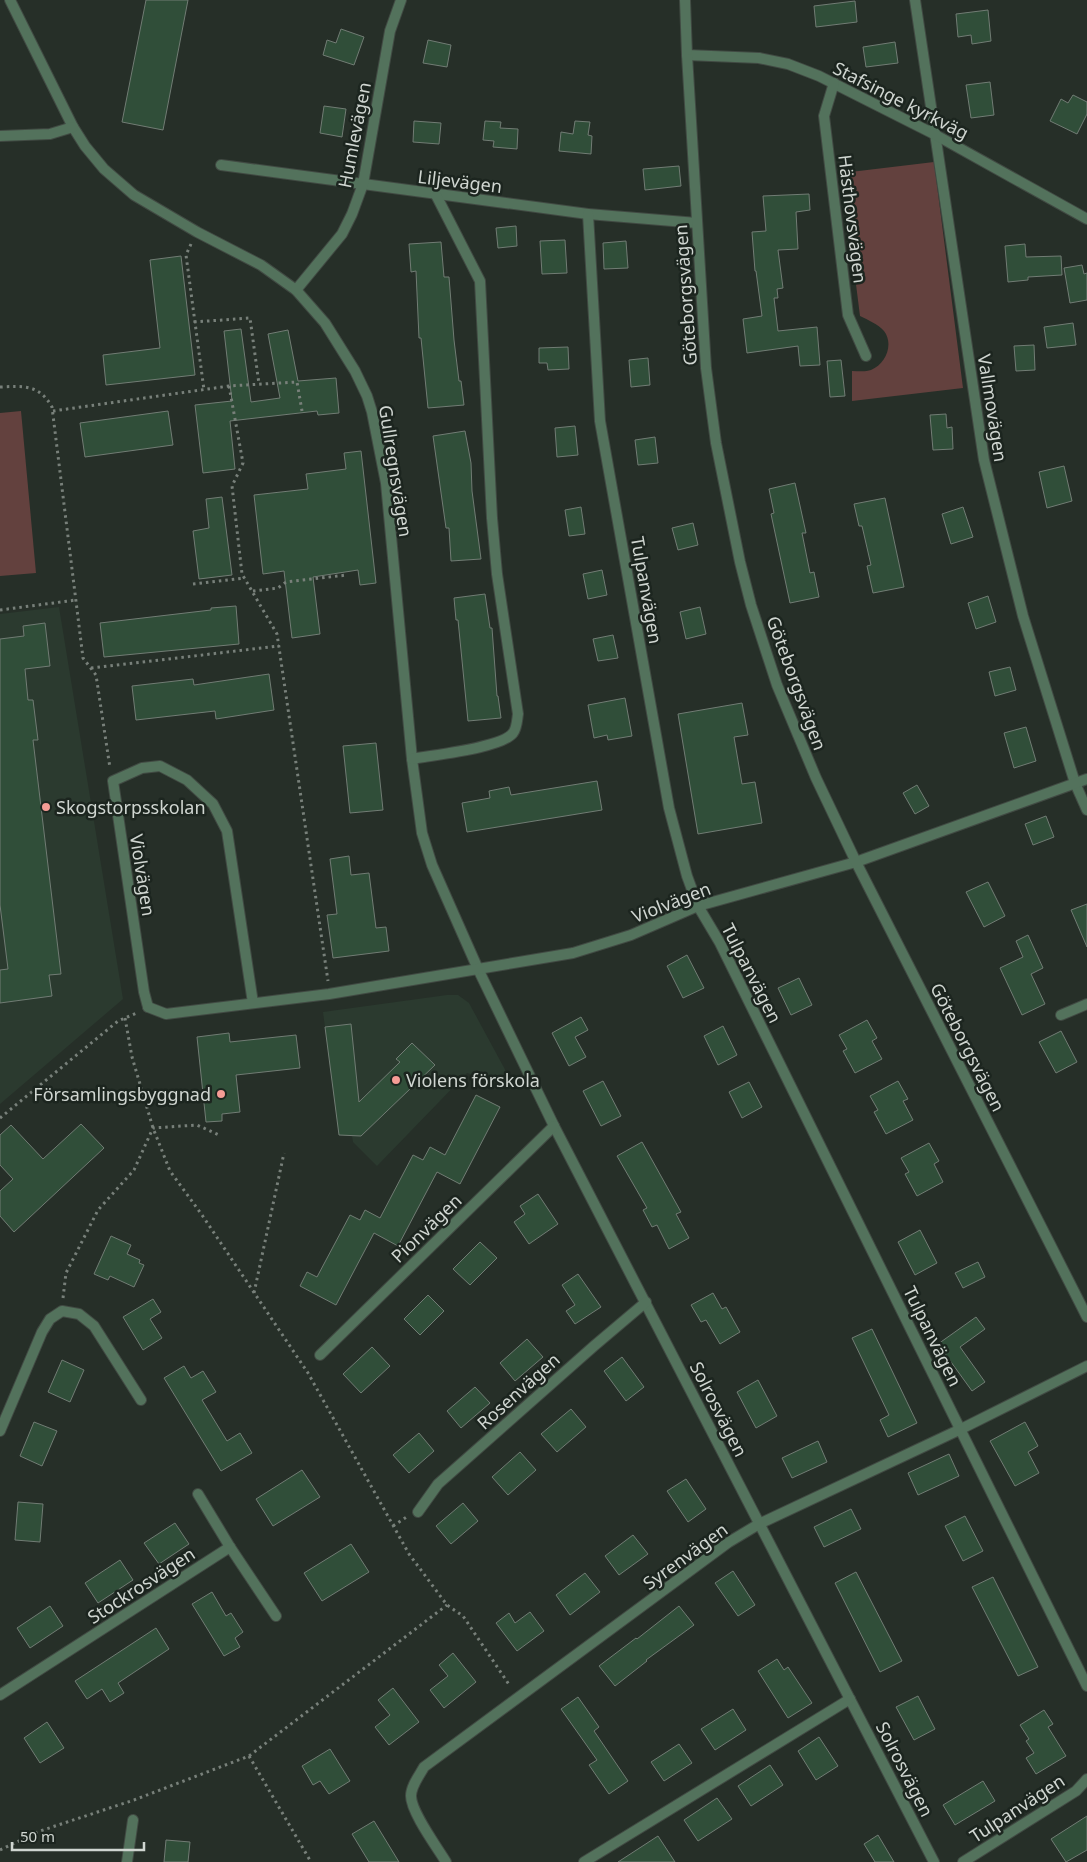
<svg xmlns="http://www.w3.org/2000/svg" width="1087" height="1862" font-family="'Noto Sans',sans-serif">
<rect width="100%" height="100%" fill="#262f28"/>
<g fill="#2b3a2f">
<path d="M59 607 123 999 0 1104V614Z"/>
<path d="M447 995H458L469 1003 515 1088 467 1073 377 1166 353 1142 352 1136 339 1135 323 1012Z"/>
</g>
<g fill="#63413e">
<path d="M934 162 963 388 852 401V371C858 371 866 372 871 370 886 364 894 344 884 331 878 324 868 320 860 316L842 173Z"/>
<path d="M21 411 36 573 0 576V413Z"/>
</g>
<g fill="#304e39" stroke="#717c74">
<path d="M146 0H188L163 130 122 122Z"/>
<path d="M855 1 857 22 816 27 814 6Z"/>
<path d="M988 10 991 41 972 44 971 35 958 37 956 14Z"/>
<path d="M341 29 364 37 354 65 323 55 327 40 336 43Z"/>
<path d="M428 40 451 45 447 67 423 63Z"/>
<path d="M895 42 898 63 866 67 863 47Z"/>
<path d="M990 82 994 115 971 118 966 85Z"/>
<path d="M1073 95 1087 102V114L1077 134 1050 121 1061 99 1068 103Z"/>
<path d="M324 106 346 109 342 137 320 133Z"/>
<path d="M414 121 441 123 439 144 413 142Z"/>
<path d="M485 121 501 122 500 128 518 129 517 149 493 147 494 141 483 140Z"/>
<path d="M575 121 590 122 588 135 592 136 591 154 559 151 561 132 573 134Z"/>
<path d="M679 166 681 186 645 190 643 169Z"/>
<path d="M809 194 810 210 796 212 798 249 778 250 783 288 777 289 778 298H774L778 331 817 327 820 365 800 366 798 346 747 353 743 319 762 316 756 271H755L752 232 766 231 763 196Z"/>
<path d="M516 226 517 246 498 248 496 228Z"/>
<path d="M565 240 567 273 542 274 540 241Z"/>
<path d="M626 241 628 268 604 269 603 243Z"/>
<path d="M441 242 444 277H449L454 340 459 381H461L464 405 428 408 421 338H419L416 271 411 272 409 244Z"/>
<path d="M1025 244 1026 257 1061 256 1062 275 1028 277V280L1008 282 1005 246Z"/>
<path d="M181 256 195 375 106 385 103 355 160 348 150 260Z"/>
<path d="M1082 265 1084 274 1087 273V300L1070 303 1064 268Z"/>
<path d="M1073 323 1076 345 1047 348 1044 327Z"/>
<path d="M241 329 251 402 280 398 268 334 288 330 298 381 336 378 339 413 318 415 317 411 230 421 235 469 203 473 195 405 232 401 224 331Z"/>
<path d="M1034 345 1035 370 1016 371 1014 346Z"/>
<path d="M568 347 569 369 548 370 547 363H539V348Z"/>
<path d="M648 358 650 385 631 387 629 360Z"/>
<path d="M841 360 845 396 830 397 827 361Z"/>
<path d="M168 411 173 445 85 457 80 423Z"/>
<path d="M946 414 947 428 952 427 953 449 933 450 930 415Z"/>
<path d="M575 426 578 455 557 457 555 428Z"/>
<path d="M465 431 471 463 472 491 481 559 451 561 449 528H446L433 436Z"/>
<path d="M655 437 658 463 638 465 635 440Z"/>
<path d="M361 451 376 583 360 585 358 570 313 577 320 634 292 638 284 571 263 574 254 495 308 489 306 474 346 469 344 453Z"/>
<path d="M1064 466 1072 501 1047 508 1039 472Z"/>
<path d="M795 483 806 533H802L810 573 814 572 819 597 790 603 771 514 774 513 769 489Z"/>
<path d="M222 497 232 575 199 579 193 531 209 528 206 499Z"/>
<path d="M885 498 904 587 873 593 867 566 871 565 862 526H859L854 504Z"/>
<path d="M581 507 585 534 569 536 565 510Z"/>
<path d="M963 507 973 537 951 544 942 514Z"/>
<path d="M693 523 698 545 678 550 672 528Z"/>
<path d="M602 570 607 595 588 599 583 574Z"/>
<path d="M485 594 490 628H492L497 696H498L501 718 468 721 458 620H456L454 598Z"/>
<path d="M988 596 996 622 976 629 968 603Z"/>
<path d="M236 606 239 644 104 657 100 623 211 610V608Z"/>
<path d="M700 607 706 634 686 639 680 612Z"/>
<path d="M45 623 50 666 25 669 28 700H33L38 740H33L61 974 49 975 52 996 0 1003V970L8 969 0 905V639L24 636 23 626Z"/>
<path d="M613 635 618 658 598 661 593 639Z"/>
<path d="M1010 667 1016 690 995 696 989 672Z"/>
<path d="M269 674 274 710 216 719 215 711 136 720 132 686 193 679 194 685Z"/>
<path d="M625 698 632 736 608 740 607 735 594 738 588 705Z"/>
<path d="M742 703 748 735 734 737 742 784 755 782 762 823 698 834 678 714Z"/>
<path d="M1026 727 1036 761 1014 768 1004 733Z"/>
<path d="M376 743 383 810 350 813 343 746Z"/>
<path d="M597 781 602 810 467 832 462 803 490 798 489 791 509 787 511 795Z"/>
<path d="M917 785 929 806 915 814 903 793Z"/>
<path d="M1046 816 1054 837 1033 845 1025 824Z"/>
<path d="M349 856 351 875 369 873 376 928 386 927 389 951 333 958 327 915 337 914 330 859Z"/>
<path d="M988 882 1005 916 984 927 966 892Z"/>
<path d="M1087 904V947L1071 910Z"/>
<path d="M1028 935 1043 968 1031 974 1045 1004 1022 1015 1000 968 1023 957 1016 941Z"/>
<path d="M687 955 704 988 683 998 667 966Z"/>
<path d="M799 978 812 1005 791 1015 778 988Z"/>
<path d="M581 1017 588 1030 575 1037 586 1057 569 1066 552 1033Z"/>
<path d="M867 1020 877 1038 872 1041 882 1059 855 1073 843 1051 847 1049 839 1035Z"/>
<path d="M351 1024 359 1102 400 1062 396 1059 412 1043 435 1065 361 1136 339 1135 325 1027Z"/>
<path d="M723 1026 737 1055 718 1065 704 1036Z"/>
<path d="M1061 1031 1077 1062 1056 1073 1039 1042Z"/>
<path d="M229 1033 230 1042 296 1035 300 1068 236 1075 240 1112 222 1114V1121L206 1122 197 1037Z"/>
<path d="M603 1081 621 1116 601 1126 583 1091Z"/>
<path d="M898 1081 908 1099 903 1101 913 1120 886 1134 874 1112 878 1110 870 1096Z"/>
<path d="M749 1082 762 1107 742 1118 729 1092Z"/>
<path d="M476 1095 500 1107 460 1184 437 1172 398 1246 374 1233 336 1305 300 1286 307 1272 317 1277 350 1215 360 1220 365 1210 380 1218 413 1155 423 1160 430 1147 445 1155Z"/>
<path d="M81 1124 104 1148 14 1232 0 1216V1191L13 1179 0 1165V1135L11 1125 43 1159Z"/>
<path d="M642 1142 681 1212 676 1214 689 1238 669 1249 657 1225 652 1227 643 1210 647 1208 617 1156Z"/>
<path d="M929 1143 939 1161 934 1164 943 1182 917 1196 905 1174 909 1172 901 1158Z"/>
<path d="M538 1194 558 1224 529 1244 514 1222 525 1214 520 1206Z"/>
<path d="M920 1230 937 1263 915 1275 898 1242Z"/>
<path d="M111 1236 131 1245 127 1254 140 1260 139 1263 144 1265 134 1287 110 1276 108 1280 94 1274Z"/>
<path d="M480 1242 497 1258 470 1285 453 1269Z"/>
<path d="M978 1262 985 1277 963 1288 955 1273Z"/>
<path d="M578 1274 601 1307 575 1324 566 1311 575 1305 562 1285Z"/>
<path d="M713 1293 722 1309 726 1307 740 1332 720 1344 706 1320 701 1322 691 1305Z"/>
<path d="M428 1295 444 1311 420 1335 404 1319Z"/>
<path d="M153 1299 161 1312 150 1319 162 1338 143 1350 123 1317Z"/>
<path d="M976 1317 985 1329 960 1347 985 1382 972 1391 938 1344Z"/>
<path d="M872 1329 917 1423 888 1437 880 1420 889 1415 852 1338Z"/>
<path d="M527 1339 543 1357 515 1381 500 1363Z"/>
<path d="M372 1347 390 1366 361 1393 343 1374Z"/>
<path d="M622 1357 644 1387 626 1401 604 1371Z"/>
<path d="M62 1360 84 1370 70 1402 48 1392Z"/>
<path d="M184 1366 191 1378 203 1371 216 1392 202 1400 227 1441 240 1433 252 1453 221 1471 164 1378Z"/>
<path d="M758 1380 777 1416 756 1428 737 1392Z"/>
<path d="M475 1387 490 1403 461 1428 447 1411Z"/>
<path d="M571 1409 586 1427 557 1452 541 1434Z"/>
<path d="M34 1422 57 1431 42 1466 20 1456Z"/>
<path d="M1025 1422 1038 1446 1028 1452 1039 1473 1015 1486 990 1441Z"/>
<path d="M419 1433 434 1451 409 1473 393 1455Z"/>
<path d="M818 1441 827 1462 792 1478 782 1458Z"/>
<path d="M520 1452 536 1470 508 1495 492 1477Z"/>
<path d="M949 1454 959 1476 918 1495 908 1473Z"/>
<path d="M302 1470 320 1497 273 1526 256 1499Z"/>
<path d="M686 1479 706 1509 688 1522 667 1491Z"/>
<path d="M18 1502 43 1504 40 1542 15 1540Z"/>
<path d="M463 1503 478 1521 451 1544 436 1526Z"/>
<path d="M851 1509 861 1529 824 1547 814 1527Z"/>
<path d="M965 1516 983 1551 963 1561 945 1526Z"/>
<path d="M175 1523 189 1544 159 1564 144 1543Z"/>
<path d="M633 1535 648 1554 619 1575 605 1556Z"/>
<path d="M351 1544 369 1572 322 1601 304 1573Z"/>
<path d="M120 1560 133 1580 98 1603 85 1583Z"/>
<path d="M733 1571 755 1605 738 1616 715 1583Z"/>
<path d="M856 1572 902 1661 880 1672 835 1583Z"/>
<path d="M585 1573 600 1592 570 1615 556 1595Z"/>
<path d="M993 1577 1038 1667 1018 1676 972 1587Z"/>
<path d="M212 1592 226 1616 231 1613 243 1632 235 1638 240 1647 224 1656 192 1604Z"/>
<path d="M50 1606 63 1626 30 1648 17 1628Z"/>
<path d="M679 1606 694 1625 646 1660 647 1661 615 1686 599 1666 636 1638 637 1639Z"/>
<path d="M530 1612 544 1631 517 1651 496 1623 509 1613 515 1623Z"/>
<path d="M156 1628 169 1649 118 1683 124 1693 110 1702 102 1689 87 1699 75 1681Z"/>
<path d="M453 1653 476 1682 444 1708 430 1690 448 1676 439 1665Z"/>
<path d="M777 1659 784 1670 788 1667 812 1703 788 1718 758 1671Z"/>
<path d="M393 1688 419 1722 389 1745 375 1727 390 1715 378 1700Z"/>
<path d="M918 1696 935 1729 914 1740 896 1707Z"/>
<path d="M578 1697 599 1727 594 1731 628 1781 609 1794 589 1765 597 1760 561 1709Z"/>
<path d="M733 1709 746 1730 715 1750 701 1729Z"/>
<path d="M1044 1710 1053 1724 1048 1727 1066 1756 1036 1774 1026 1758 1034 1753 1026 1741 1029 1739 1020 1725Z"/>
<path d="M47 1722 64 1748 40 1763 24 1738Z"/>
<path d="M819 1737 838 1766 816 1780 798 1751Z"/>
<path d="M679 1744 692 1763 664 1781 651 1762Z"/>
<path d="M330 1749 350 1781 329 1794 320 1781 313 1785 302 1766Z"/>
<path d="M770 1765 783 1785 751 1806 738 1786Z"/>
<path d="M983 1781 995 1801 955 1825 943 1805Z"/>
<path d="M717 1798 732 1819 698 1841 684 1820Z"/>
<path d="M1087 1816V1850L1066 1862 1051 1839Z"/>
<path d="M374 1821 399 1862H369L352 1834Z"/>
<path d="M878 1835 894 1862H875L864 1844Z"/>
<path d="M658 1836 675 1862H618Z"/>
<path d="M166 1840 190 1842 188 1862H164Z"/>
</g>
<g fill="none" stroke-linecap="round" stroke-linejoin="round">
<g stroke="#414a43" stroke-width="12">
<path id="service" d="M148 1007 144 992 113 781 142 768 160 766 187 780 213 804 227 831 253 1003"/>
</g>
<g stroke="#414a43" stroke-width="12">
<g id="minor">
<path d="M10 0 73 127 85 146 104 169 134 195 197 232 261 265 296 290 325 323 355 371 367 396 372 412 386 483 412 759 422 833 432 865 478 969 554 1126 934 1862"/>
<path d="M915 0 984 460 1023 616 1075 783 1087 810"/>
<path d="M687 55 759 58 788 64 819 76 934 134 1087 219"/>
<path d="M834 83 824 116 848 315 866 356"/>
<path d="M0 136 50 134 73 127"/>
<path d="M221 165 588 214 697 223"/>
<path d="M588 214 600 421 669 808 687 876 698 906 720 943 1087 1686"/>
<path d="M296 290 342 234 352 214 363 184 390 31 401 0"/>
<path d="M412 759C432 755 502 748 513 733 517 728 517 720 518 714L497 574 492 518 480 281 435 193"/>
<path d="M148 1007 166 1014 329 994 573 953 631 935 698 906 856 862 1087 779"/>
<path d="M1061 1015 1087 1004"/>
<path d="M320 1355 554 1126"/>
<path d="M0 1431 42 1332 50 1319 62 1311 79 1314 94 1326 141 1400"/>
<path d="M198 1494 230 1547 276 1616"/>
<path d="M418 1512 438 1484 594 1346 646 1302"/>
<path d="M0 1695 230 1547"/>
<path d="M127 1862 133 1820"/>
<path d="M446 1862C437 1847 411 1812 411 1796 411 1786 419 1776 424 1767L729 1542 759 1524 961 1429 1087 1366"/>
<path d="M584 1862 850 1699"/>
<path d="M963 1862 1076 1791 1087 1779"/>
</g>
</g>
<g stroke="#414a43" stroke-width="12">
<path id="tertiary" d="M685 0 687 55 706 368 716 443 740 562 751 605 777 685 816 778 856 862 1087 1317"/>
</g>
<g stroke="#78807a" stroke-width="3" stroke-dasharray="2.5 4" stroke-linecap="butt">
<path d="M191 244 186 255 204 390"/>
<path d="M194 322 250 318 259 384"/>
<path d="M229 386 243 463 232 486 242 574 277 634 328 981"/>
<path d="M0 387C23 386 39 384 52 407L83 658 96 675 110 768"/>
<path d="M53 411 229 386 297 382 302 411"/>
<path d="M193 584 245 578"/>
<path d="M253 591 278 588 286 582 347 575"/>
<path d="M0 610 76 600"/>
<path d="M91 668 279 646"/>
<path d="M125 1018 132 1057 153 1128 170 1171 202 1215 308 1373 409 1554 447 1605 463 1616 510 1686"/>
<path d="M0 1118 118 1021 137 1013"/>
<path d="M254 1293 284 1153"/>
<path d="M63 1298 66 1273 98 1210 134 1170 153 1128 197 1125 219 1135"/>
<path d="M393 1526 408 1516"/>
<path d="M249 1756 311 1862"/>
<path d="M0 1850 40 1831 134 1800 249 1756 447 1605"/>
</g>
<use href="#service" stroke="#53725c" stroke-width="10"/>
<use href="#minor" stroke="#53725c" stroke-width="10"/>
<use href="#tertiary" stroke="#53725c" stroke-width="10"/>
</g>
<g fill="#f59c95" stroke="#1c251f" stroke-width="2">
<circle cx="46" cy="807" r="5"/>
<circle cx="396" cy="1080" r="5"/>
<circle cx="221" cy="1094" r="5"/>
</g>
<g text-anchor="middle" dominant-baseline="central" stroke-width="5" stroke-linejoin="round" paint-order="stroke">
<g font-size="18" fill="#d0d6d1" stroke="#1c251f">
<text transform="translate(901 100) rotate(27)">Stafsinge kyrkväg</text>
<text transform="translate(354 135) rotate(-79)">Humlevägen</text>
<text transform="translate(460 181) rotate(7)">Liljevägen</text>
<text transform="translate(853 219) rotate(83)">Hästhovsvägen</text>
<text transform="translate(685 295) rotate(-94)">Göteborgsvägen</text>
<text transform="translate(993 408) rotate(81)">Vallmovägen</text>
<text transform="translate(396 471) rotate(81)">Gullregnsvägen</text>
<text transform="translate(647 590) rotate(80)">Tulpanvägen</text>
<text transform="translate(797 683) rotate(70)">Göteborgsvägen</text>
<text transform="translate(143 875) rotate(81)">Violvägen</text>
<text transform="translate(671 902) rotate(-21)">Violvägen</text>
<text transform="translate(752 973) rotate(63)">Tulpanvägen</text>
<text transform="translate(968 1047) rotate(63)">Göteborgsvägen</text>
<text transform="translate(426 1228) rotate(-44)">Pionvägen</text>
<text transform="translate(933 1336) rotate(64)">Tulpanvägen</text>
<text transform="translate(518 1391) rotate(-42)">Rosenvägen</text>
<text transform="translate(719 1409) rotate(63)">Solrosvägen</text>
<text transform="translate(685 1556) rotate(-36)">Syrenvägen</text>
<text transform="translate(141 1585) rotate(-33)">Stockrosvägen</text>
<text transform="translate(905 1769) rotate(63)">Solrosvägen</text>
<text transform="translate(1017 1808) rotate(-33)">Tulpanvägen</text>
</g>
<g font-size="18" fill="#d0d6d1" stroke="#1c251f" text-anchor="start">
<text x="56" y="807">Skogstorpsskolan</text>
<text x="406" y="1080">Violens förskola</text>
<text x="211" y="1094" text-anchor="end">Församlingsbyggnad</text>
</g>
</g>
<path d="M12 1842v8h132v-8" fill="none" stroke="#d0d6d1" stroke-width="2.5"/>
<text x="20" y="1842" font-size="15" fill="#d0d6d1" stroke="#1c251f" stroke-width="4" paint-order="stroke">50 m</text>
</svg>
